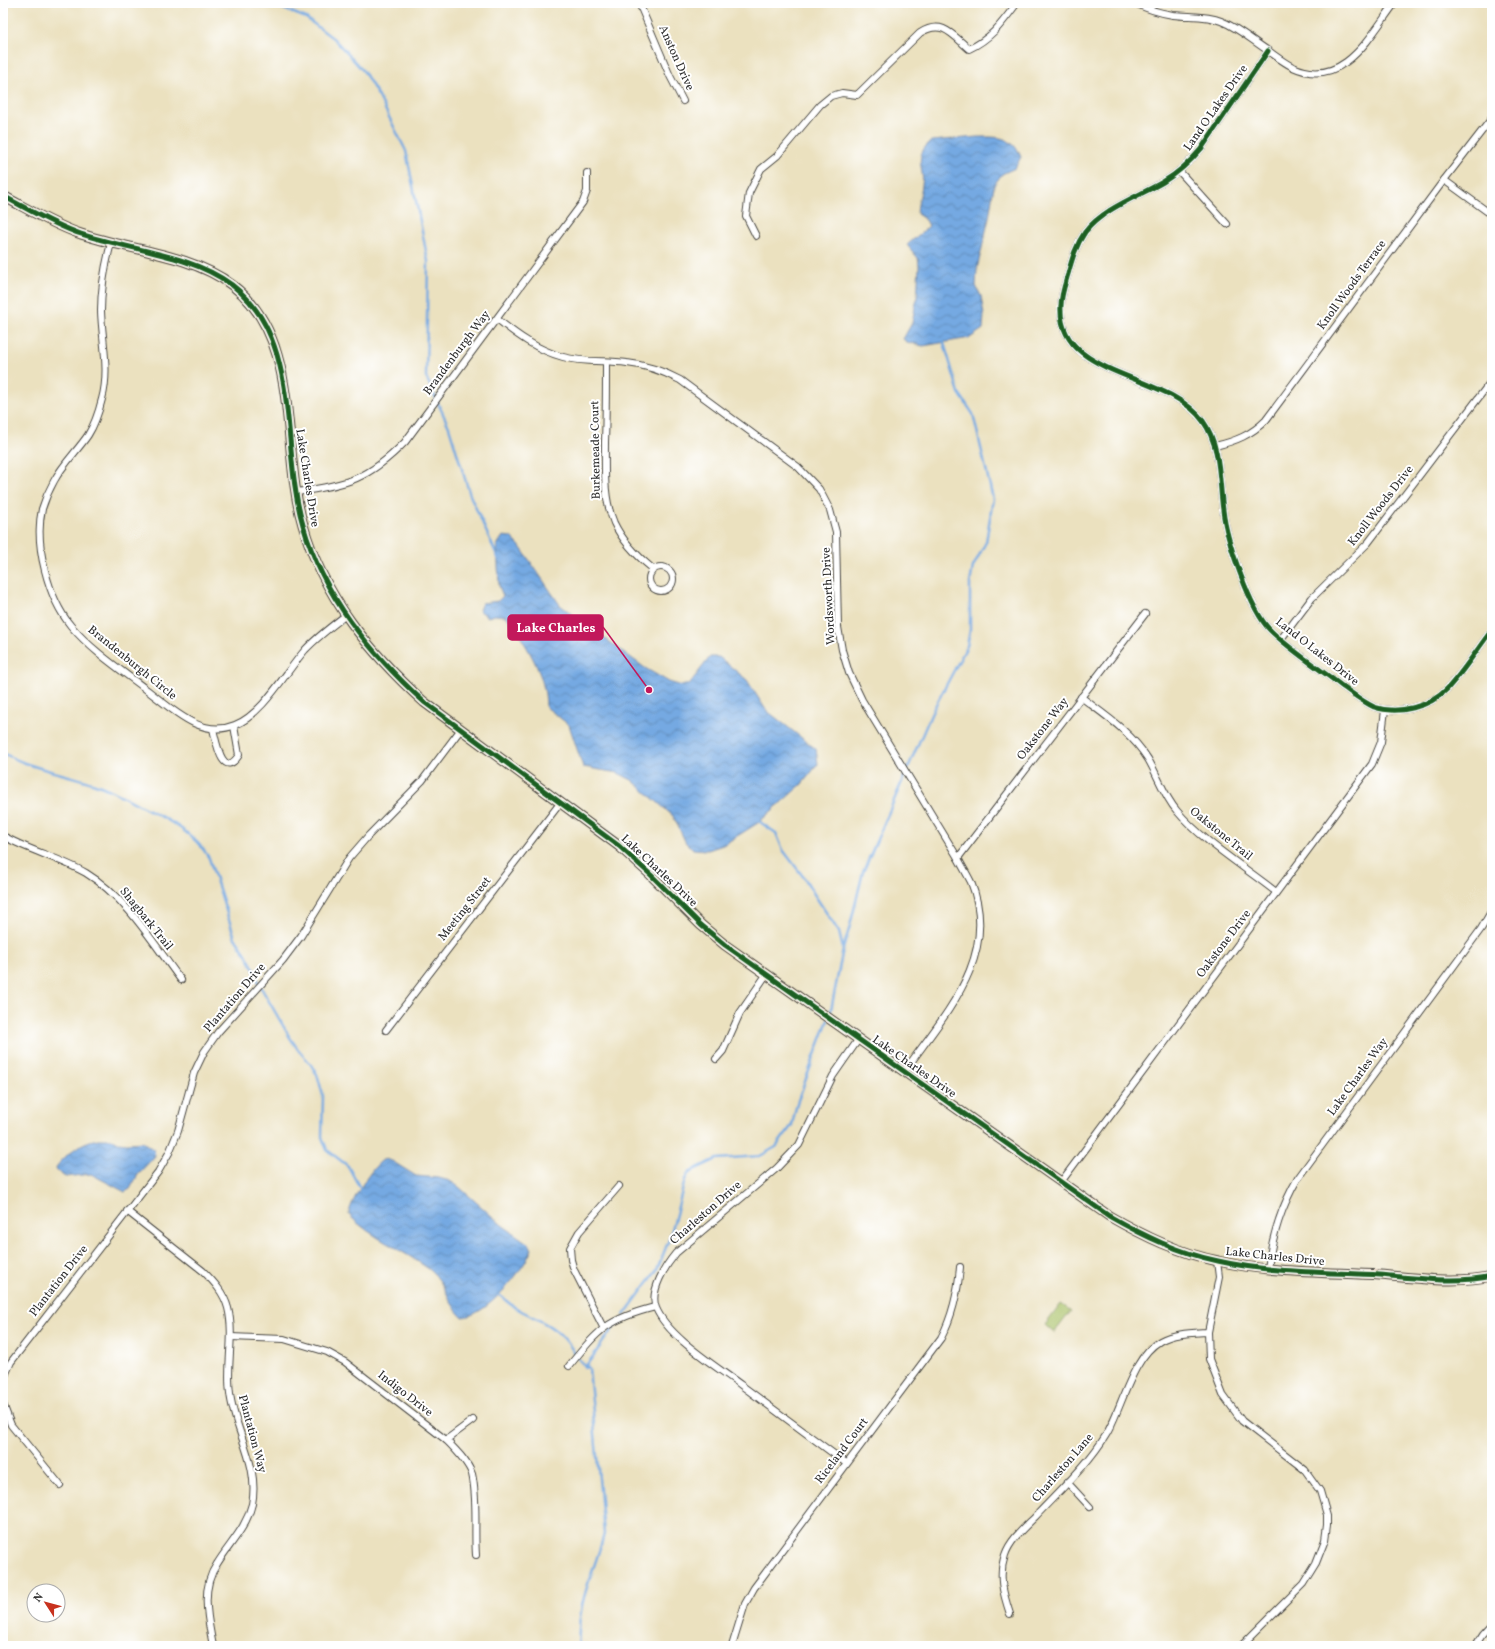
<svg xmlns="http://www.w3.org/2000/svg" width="1495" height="1649" font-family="Vollkorn,serif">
<defs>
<pattern id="water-waves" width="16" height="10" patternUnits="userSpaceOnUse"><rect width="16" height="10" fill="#75a9e2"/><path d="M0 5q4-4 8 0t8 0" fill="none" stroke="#608ab7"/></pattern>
</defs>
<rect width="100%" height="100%" fill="#fff"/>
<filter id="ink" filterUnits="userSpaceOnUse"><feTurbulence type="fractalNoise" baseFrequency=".025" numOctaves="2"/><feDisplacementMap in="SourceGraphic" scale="8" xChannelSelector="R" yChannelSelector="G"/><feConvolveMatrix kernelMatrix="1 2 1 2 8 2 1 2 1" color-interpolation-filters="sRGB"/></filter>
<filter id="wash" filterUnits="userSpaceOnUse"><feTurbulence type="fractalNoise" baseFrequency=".012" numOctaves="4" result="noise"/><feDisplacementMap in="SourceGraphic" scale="16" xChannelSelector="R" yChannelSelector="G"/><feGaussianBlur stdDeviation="0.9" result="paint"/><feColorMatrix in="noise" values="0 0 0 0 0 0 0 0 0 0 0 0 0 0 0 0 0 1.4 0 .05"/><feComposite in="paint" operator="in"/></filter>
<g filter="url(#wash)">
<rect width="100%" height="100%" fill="#ebe1bf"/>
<path fill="#a9c166" stroke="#6a7648" d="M1061 1304 1071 1311 1054 1333 1045 1325Z"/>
<g fill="url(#water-waves)" stroke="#506a86">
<path d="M977 137C997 137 1012 135 1021 157L1015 168 1002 174 994 185 989 218 977 269 976 286 981 296 984 315 983 329 970 338 923 346 907 342 903 339 912 323 917 297 919 266 918 258 907 245 929 226 926 220 917 214C917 203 921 195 922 185 925 167 912 158 931 141Z"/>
<path d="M503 536 511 537 519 545 560 605 645 668 669 682 682 686 690 683 710 657H719L747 680 766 710 816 749 818 764 802 784 758 823 723 845 708 850 693 849 686 843 673 816 632 780 618 773 583 767 569 725 546 707C546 674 525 642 506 616L494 615 488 617 479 610 482 603 498 601 503 596 499 586 497 545Z"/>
<path d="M98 1139H111L118 1142 127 1143 143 1142 154 1150 155 1156 139 1173 130 1189 125 1192 91 1174 65 1177 57 1171 56 1167C68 1153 80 1142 98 1139Z"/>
<path d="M385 1159 392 1161 416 1176 439 1178 450 1181 459 1187 502 1225 529 1244 532 1249C524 1270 486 1317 462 1317 448 1304 446 1283 430 1270 404 1250 372 1239 349 1215 348 1205 374 1162 385 1159Z"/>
</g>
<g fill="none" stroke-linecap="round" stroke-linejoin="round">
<g stroke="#75a9e2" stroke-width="2.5">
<path d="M269 3 306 18 334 39 347 53 364 72 379 97 406 151 428 261 426 377 449 427 470 495 499 560"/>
<path d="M3 753C34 770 65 773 98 785 112 790 126 798 139 805 166 819 193 831 209 858L235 938 246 954 254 969 259 984 289 1036 299 1051 310 1063 318 1077 323 1096 322 1137 327 1150 348 1166 361 1190"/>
<path d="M760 822 776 833 783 850 805 879 814 894 839 932 843 949"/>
<path d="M830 1015 843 949 850 926 863 872 933 710 967 646 970 630V583L973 567 986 542 993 499 973 414 959 393 944 343"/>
<path d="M499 1295C505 1299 511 1306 518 1309 536 1319 555 1326 567 1342 574 1350 578 1363 589 1368L604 1534C594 1574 576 1601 579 1646"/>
<path d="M624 1315 657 1270 670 1237 685 1180 689 1172 717 1159 760 1156 776 1147 792 1125 797 1103 828 1020"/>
<path d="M585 1367C597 1352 606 1336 618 1322"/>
</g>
</g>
</g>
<g filter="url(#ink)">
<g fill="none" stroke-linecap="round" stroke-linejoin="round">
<g stroke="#484641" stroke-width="8">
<g id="street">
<path d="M639 3 670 76 683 101"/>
<path d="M1135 3C1147 9 1160 13 1173 15 1189 17 1206 15 1221 21 1239 28 1254 42 1270 52 1277 57 1285 63 1293 67 1343 90 1370 36 1395 3"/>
<path d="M1268 51 1201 149C1190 162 1178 173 1163 182 1137 197 1104 208 1085 232 1076 245 1072 259 1068 274 1065 284 1061 295 1061 306 1057 379 1167 371 1203 421 1221 446 1219 481 1223 510 1226 539 1250 610 1270 630 1291 651 1319 668 1343 687 1353 694 1363 702 1374 707 1398 715 1430 707 1447 689 1464 671 1477 649 1492 630"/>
<path d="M1179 171 1227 224"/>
<path d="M1444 180 1492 215"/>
<path d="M756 236 746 216 749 193 761 169 777 156 820 105 831 96 842 93 857 95 920 33C942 19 952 34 969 49 992 38 1002 23 1017 3"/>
<path d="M111 243C105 266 101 288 101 311 102 341 110 370 102 399 99 411 95 424 88 435 78 450 63 464 54 481 49 490 45 499 42 509 34 544 48 598 71 626 92 651 121 670 147 690 172 709 201 739 235 725 263 714 285 673 305 650 317 637 332 626 346 615"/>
<path d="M497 319C517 335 537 350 563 357 584 363 606 360 627 363 646 365 663 371 680 380L798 467 819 489 830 510 836 532 838 627 842 650 849 673 862 700 958 858C962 866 967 874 971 882 1001 957 944 1015 904 1072"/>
<path d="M606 362C606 389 606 415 605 442 605 469 603 498 614 523 623 542 637 556 653 569"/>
<path d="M1215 446C1236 441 1251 435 1266 420L1444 180 1492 118"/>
<path d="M297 492C347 485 369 479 405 442L583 202 587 191V173"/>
<circle cx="661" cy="579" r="12"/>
<path d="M1281 639 1312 598 1368 543 1492 380"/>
<path d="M1081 697C1106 716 1131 732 1148 759 1158 776 1164 796 1177 811 1201 840 1246 868 1276 892"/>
<path d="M213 729C216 740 222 781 239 755L234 726"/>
<path d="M3 836C30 851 60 858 86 873 127 898 153 943 181 980"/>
<path d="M958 858 1145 614"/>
<path d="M386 1030 561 802"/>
<path d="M716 1059 723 1051 740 1013 766 975"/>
<path d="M1061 1182 1372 764 1381 742 1385 710"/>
<path d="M127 1211 203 1271C214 1282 224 1293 228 1308 235 1336 226 1365 230 1393 234 1431 260 1464 252 1504 246 1529 229 1544 217 1564 200 1589 208 1619 213 1646"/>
<path d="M1217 1261 1219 1277 1208 1332 1209 1359 1223 1395 1242 1421 1305 1470 1320 1491 1327 1515V1525L1325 1540 1316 1563 1303 1584 1241 1646"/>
<path d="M1268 1269C1272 1235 1281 1207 1298 1178L1481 929 1492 910"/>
<path d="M603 1327 574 1270 571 1260 570 1248 579 1232 619 1186"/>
<path d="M231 1337 284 1339 327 1352 345 1362 446 1440C455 1449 468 1462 472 1474 478 1500 474 1529 476 1555"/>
<path d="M569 1366C599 1329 608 1319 655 1307"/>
<path d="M3 1380 11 1362 158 1172 169 1153 178 1131 194 1073 204 1052 218 1032 283 960 301 936 349 858 369 835 422 781 461 729"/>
<path d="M3 1404 11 1425 60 1485"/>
<path d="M446 1440 473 1420"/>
<path d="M846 1463C811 1437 776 1411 741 1385 716 1366 668 1337 656 1308 649 1291 666 1265 676 1253L777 1168 799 1145 833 1076 858 1040"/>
<path d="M1067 1482 1090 1507"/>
<path d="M1010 1614C1003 1593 998 1576 1005 1555 1010 1540 1024 1528 1035 1517 1059 1491 1088 1465 1106 1435 1122 1408 1132 1357 1160 1341 1174 1333 1193 1333 1208 1332"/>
<path d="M732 1646 745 1604 754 1588 941 1338C952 1317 958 1291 960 1267"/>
<path d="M1475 1646 1482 1635 1492 1624"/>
</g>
</g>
<g stroke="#484641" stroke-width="11">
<path id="secondary" d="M3 196C28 209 54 225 81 234 129 250 191 254 232 285 303 339 280 448 303 525 323 596 370 653 424 702L619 846 651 875 701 925 725 945 1109 1216C1144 1236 1179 1253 1218 1261 1270 1273 1327 1272 1380 1275 1417 1278 1456 1284 1492 1276"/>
</g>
<use href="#street" stroke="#fff" stroke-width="6"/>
<use href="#secondary" stroke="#ffe4c6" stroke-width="9"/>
<g stroke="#fff" stroke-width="8">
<g id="cycleway">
<path d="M1268 51 1201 149C1190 162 1178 173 1163 182 1137 197 1104 208 1085 232 1076 245 1072 259 1068 274 1065 284 1061 295 1061 306 1057 379 1167 371 1203 421 1221 446 1219 481 1223 510 1226 539 1250 610 1270 630 1291 651 1319 668 1343 687 1353 694 1363 702 1374 707 1398 715 1430 707 1447 689 1464 671 1477 649 1492 630"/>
<path d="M3 196C28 209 54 225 81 234 129 250 191 254 232 285 303 339 280 448 303 525 323 596 370 653 424 702L619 846 651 875 701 925 725 945 1109 1216C1144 1236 1179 1253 1218 1261 1270 1273 1327 1272 1380 1275 1417 1278 1456 1284 1492 1276"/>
</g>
</g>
<use href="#cycleway" stroke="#1b5e20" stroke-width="5"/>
</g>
</g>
<g text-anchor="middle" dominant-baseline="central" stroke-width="4" stroke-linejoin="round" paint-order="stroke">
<g font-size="12" fill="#2b2b2b" stroke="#fff">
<text transform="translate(676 58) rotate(66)">Anston Drive</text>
<text transform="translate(1216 108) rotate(-55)">Land O Lakes Drive</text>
<text transform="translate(1352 285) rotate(-54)">Knoll Woods Terrace</text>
<text transform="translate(457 353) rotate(-53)">Brandenburgh Way</text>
<text transform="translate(596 450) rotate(-91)">Burkemeade Court</text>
<text transform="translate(307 478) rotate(81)">Lake Charles Drive</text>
<text transform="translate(1381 506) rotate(-52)">Knoll Woods Drive</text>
<text transform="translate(829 596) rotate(-93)">Wordsworth Drive</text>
<text transform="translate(1317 652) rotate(38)">Land O Lakes Drive</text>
<text transform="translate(132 663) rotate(39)">Brandenburgh Circle</text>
<text transform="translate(1043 729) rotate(-52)">Oakstone Way</text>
<text transform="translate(1221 834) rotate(39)">Oakstone Trail</text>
<text transform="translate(659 871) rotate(43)">Lake Charles Drive</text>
<text transform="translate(465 909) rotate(-52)">Meeting Street</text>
<text transform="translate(146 919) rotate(51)">Shagbark Trail</text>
<text transform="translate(1224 944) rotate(-53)">Oakstone Drive</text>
<text transform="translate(235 998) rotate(-49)">Plantation Drive</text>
<text transform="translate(914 1067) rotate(35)">Lake Charles Drive</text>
<text transform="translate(1358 1077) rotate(-54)">Lake Charles Way</text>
<text transform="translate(706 1213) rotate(-41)">Charleston Drive</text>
<text transform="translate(1275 1257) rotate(6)">Lake Charles Drive</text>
<text transform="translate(59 1281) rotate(-52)">Plantation Drive</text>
<text transform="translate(405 1394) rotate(38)">Indigo Drive</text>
<text transform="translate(252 1434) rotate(75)">Plantation Way</text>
<text transform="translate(842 1451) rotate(-53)">Riceland Court</text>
<text transform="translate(1063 1468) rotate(-49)">Charleston Lane</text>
</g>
</g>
<path fill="none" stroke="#c2185b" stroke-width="1.5" d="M649 690L603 627"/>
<circle fill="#c2185b" stroke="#fff" stroke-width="1.5" cx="649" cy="690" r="4"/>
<rect fill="#c2185b" stroke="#c2185b" stroke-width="1.5" x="508" y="615" width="95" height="25" rx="4"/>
<g font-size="13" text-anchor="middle" font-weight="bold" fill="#fff">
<text x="556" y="632">Lake Charles</text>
</g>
<rect width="1495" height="1649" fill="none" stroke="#fff" stroke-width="16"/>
<g transform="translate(46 1603) rotate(306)"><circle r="19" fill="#ffffff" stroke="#aaaaaa"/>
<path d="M0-3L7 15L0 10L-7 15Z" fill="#c8321e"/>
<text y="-6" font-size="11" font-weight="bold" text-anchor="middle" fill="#2b2b2b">N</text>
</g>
</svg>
